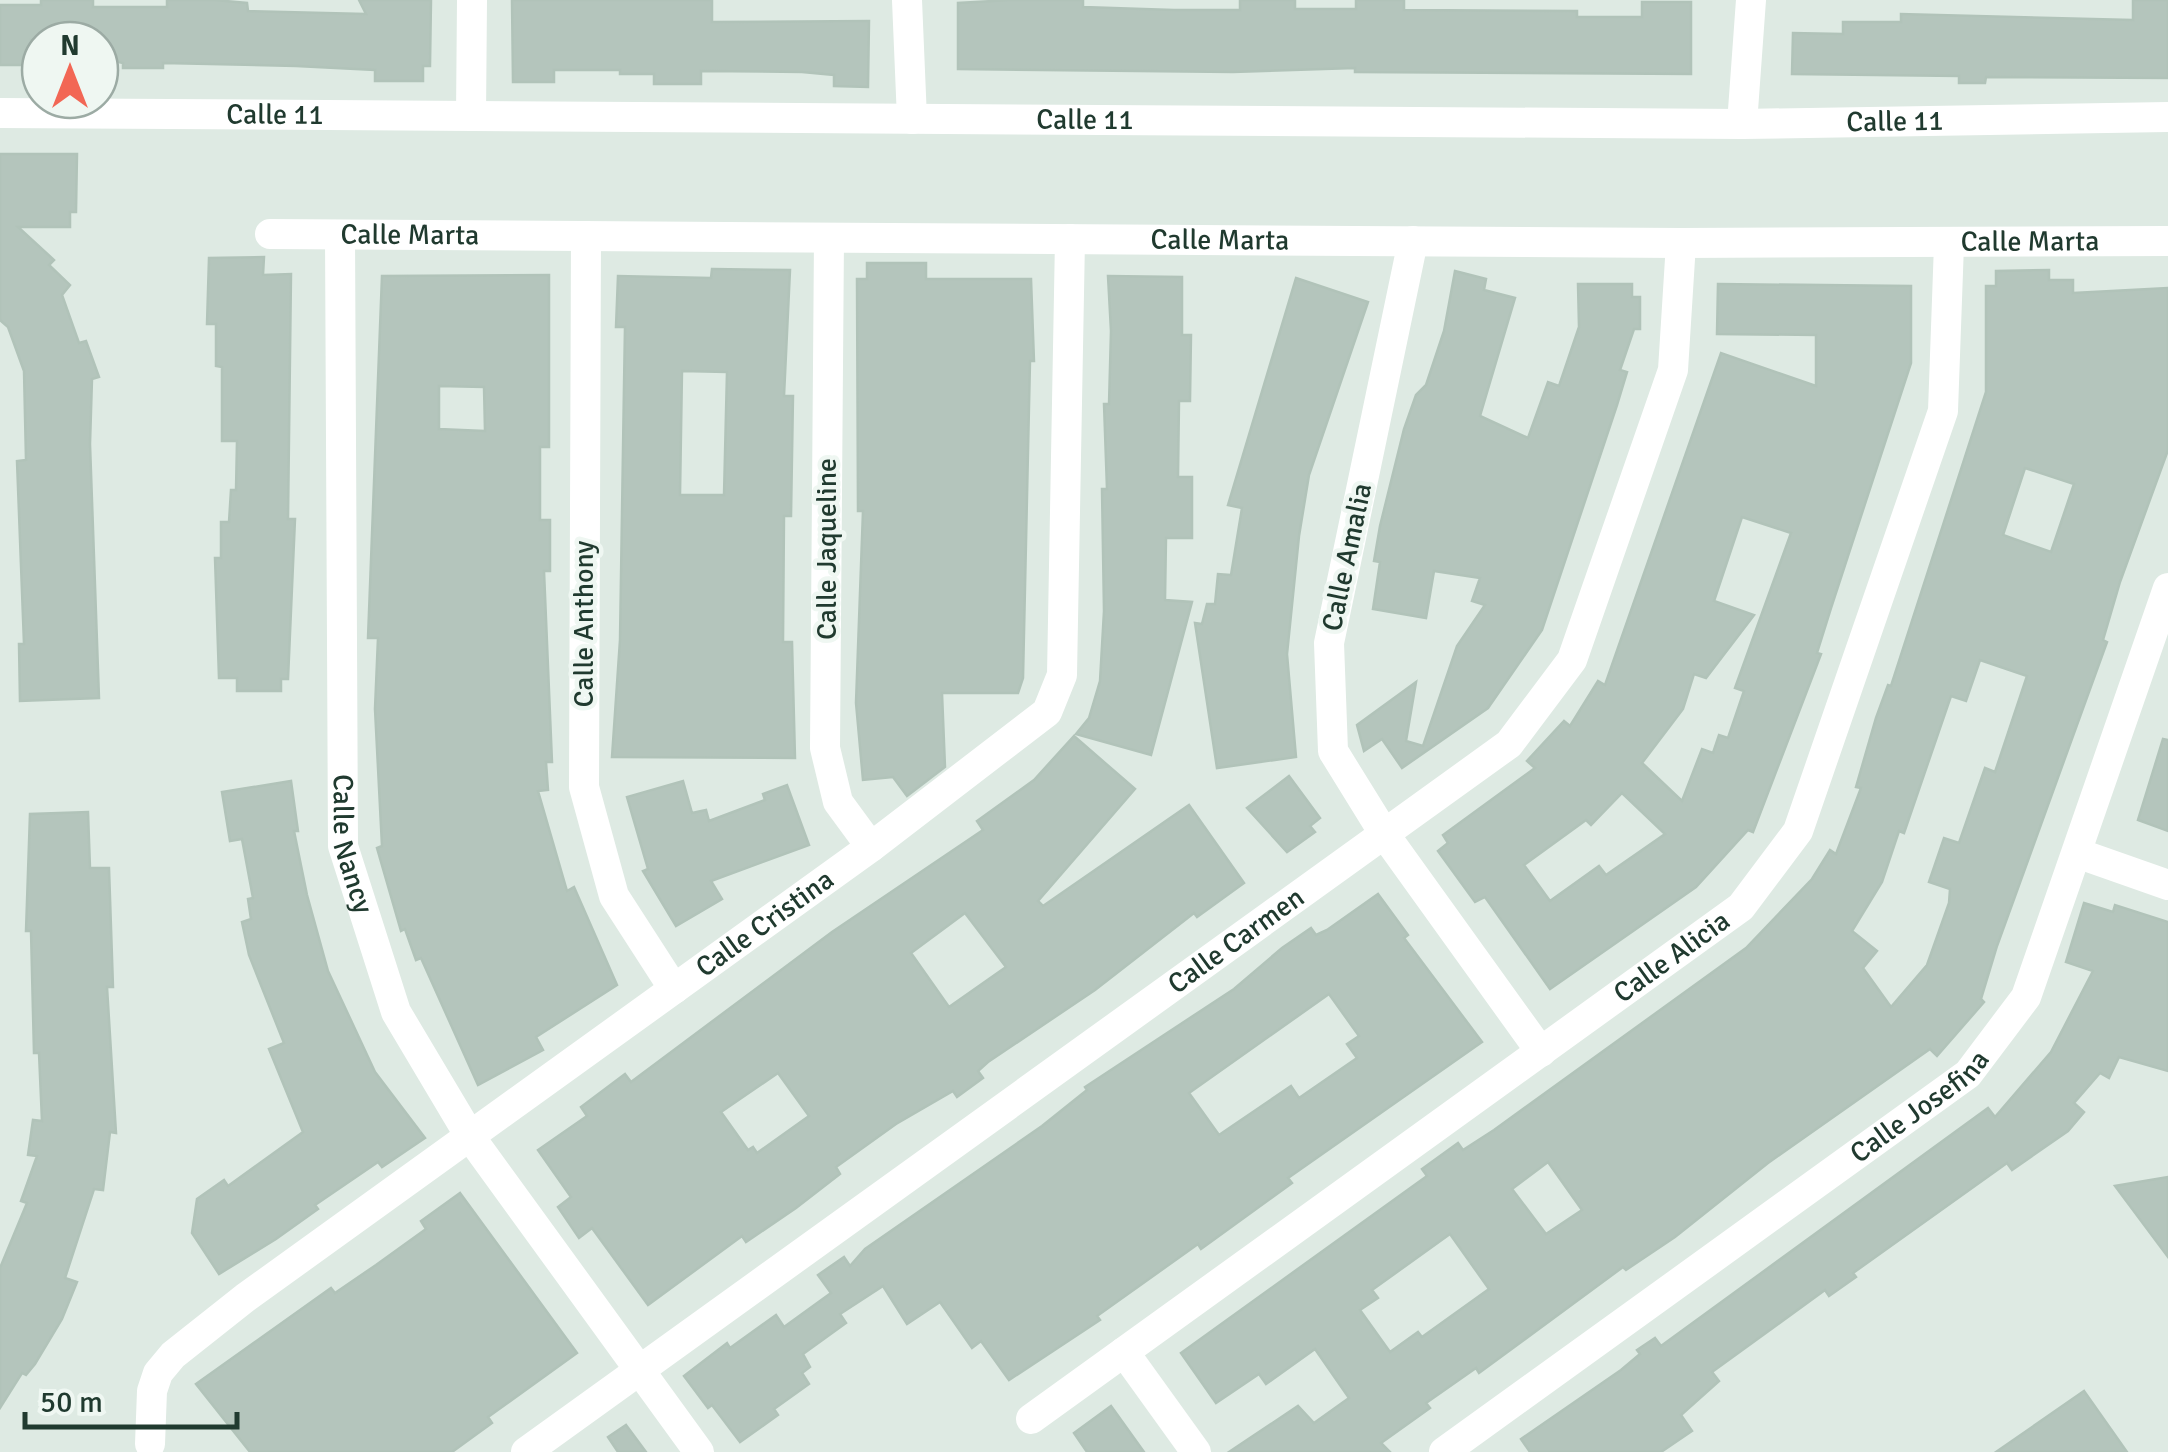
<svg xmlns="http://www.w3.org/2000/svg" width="2168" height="1452" font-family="Signika,sans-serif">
<rect width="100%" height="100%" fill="#deeae3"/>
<g fill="#b4c5bc" stroke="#b1c3b9" stroke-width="2.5" fill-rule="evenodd">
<path d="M41 0H93V7H167V0H215L247 3 248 11 366 14 359 0H431L430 66H423V81H375V70L296 66 163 63V68H123V63L101 58V40H31V65H0V5H41Z"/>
<path d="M512 0H712V22L869 21 868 87 834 86V75L802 72 701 71V84H654V74H620V70H554V82H513Z"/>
<path d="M1010 0H1083V7L1174 10H1240V0H1295V9H1356V0H1404V10L1577 11V17H1642V2H1691V74L1355 72V68L1233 72 958 69V3Z"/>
<path d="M2133 0H2168V78L1986 77 1985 83H1959V76L1792 74 1793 33 1843 34V22H1901V14L2133 20Z"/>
<path d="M0 154H77L76 212H70V227H18L54 260 49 265 70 285 62 295 79 343 86 341 99 377 92 379 90 444 99 698 20 701 19 644H24L17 461 26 460 24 371 8 327 0 320Z"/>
<path d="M264 257 263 275 291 274 288 519H295L288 679H281V691H237V678H219L215 558H221V522H229L231 490H236L237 441H222V367L216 366V324H207L209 258Z"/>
<path d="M867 263H926V279H1031L1034 361H1030L1023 678 1018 693H942L945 767 907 796 893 777 863 780 856 703 863 511H858L857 279H867Z"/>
<path d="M712 269 790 270 784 396H793L791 516H784L783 642H792L795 758 612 757 620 640 624 386 625 327H616L618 276 711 278ZM682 371 727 372 724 495H680Z"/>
<path d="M2049 270V280H2073V293L2168 288V450L2120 582 2103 640 2107 642 1997 946 1981 999 1984 1002 1937 1056 1930 1049 1768 1163 1675 1237 1626 1270 1623 1267 1479 1373 1476 1368 1426 1403 1430 1408 1381 1443 1390 1452H1229L1298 1406 1314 1423 1349 1398 1315 1349 1266 1384 1259 1374 1216 1403 1181 1353 1427 1176 1422 1169 1458 1143 1463 1150 1494 1130 1746 948 1812 879 1830 850 1836 854 1861 788 1856 787 1876 718 1888 685 1891 686 1986 392V286H1996V271ZM2025 468 2074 484 2051 552 2003 535ZM1980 660 2027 676 1995 772 1985 768 1959 843 1944 838 1929 882 1950 889 1949 903 1927 965 1891 1007 1863 968 1877 951 1852 931 1882 882 1899 831 1904 833 1951 696 1966 701ZM1548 1162 1582 1210 1546 1234 1512 1189ZM1450 1234 1489 1289 1422 1337 1418 1332 1390 1352 1360 1310 1378 1298 1372 1290Z"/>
<path d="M1455 271 1486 279 1484 290 1515 298 1480 416 1528 438 1548 382 1559 386 1579 327 1578 284H1632V297H1640V329H1634L1620 370 1627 372 1617 405 1542 630 1488 708 1402 768 1382 739 1364 751 1357 725 1416 682 1406 741 1423 746 1457 646 1485 605 1472 601 1480 578 1434 571 1426 618 1373 609 1380 562 1374 561 1380 526 1404 429 1416 395 1426 385 1444 331Z"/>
<path d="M549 275V447H540V520H550V571H544L552 762H546L548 790 538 791 567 891 574 887 617 985 536 1037 543 1050 478 1085 421 958 416 960 405 929 401 931 377 848 382 846 375 709 378 638H368L382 276ZM439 386 484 387 485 431 439 429Z"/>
<path d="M1108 276 1182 277V335H1191L1190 401H1179L1178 477H1192V538H1166L1165 600 1192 602 1151 755 1076 734 1089 718 1100 681 1104 611 1102 489H1107L1104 404H1109L1111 331Z"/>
<path d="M1296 278 1368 302 1309 475 1299 536 1287 654 1296 757 1217 768 1195 623 1202 624 1207 604H1215L1218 574 1231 575 1242 508 1228 505Z"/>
<path d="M1718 284 1911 286V363L1831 608 1817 653 1821 654 1753 832 1748 830 1696 887 1550 989 1485 897 1475 902 1438 851 1448 843 1443 835 1535 768 1527 761 1564 721 1570 726 1598 681 1605 685 1721 353 1816 386V335L1717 334ZM1742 517 1791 533 1735 688 1744 691 1728 738 1719 735 1713 753 1702 749 1682 801 1642 763 1683 709 1694 674 1706 678 1754 615 1714 601ZM1622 793 1665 834 1606 875 1599 866 1550 901 1524 865 1586 820 1591 825Z"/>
<path d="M1074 736 1135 789 1038 901 1043 906 1189 805 1244 883 1197 917 1194 913 1095 990 988 1062 978 1071 983 1078 957 1097 953 1091 896 1124 836 1167 840 1174 796 1208 746 1242 742 1236 648 1305 592 1228 579 1238 558 1207 571 1197 538 1150 587 1116 581 1107 625 1074 631 1082 832 932 983 830 977 821 1034 780ZM965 913 1006 967 949 1007 911 953ZM778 1073 809 1116 757 1153 753 1147 748 1150 721 1112Z"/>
<path d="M2163 739 2168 740V831L2138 820Z"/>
<path d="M1289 776 1320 818 1310 826 1315 832 1287 852 1247 808Z"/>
<path d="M291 781 298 831H294L307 895 328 971 375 1072 425 1138 382 1167 378 1162 315 1205 318 1209 276 1239 219 1274 192 1233 197 1199 224 1180 228 1186 303 1132 269 1049 284 1043 249 955 242 922 251 919 248 899 253 898 242 839 230 841 222 792Z"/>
<path d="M683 781 692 813 706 810 709 821 765 800 763 794 787 785 809 845 711 881 722 899 676 926 643 871 648 869 627 797Z"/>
<path d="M88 812 90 868H109L113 987H107L116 1133 110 1132 103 1190 94 1189 65 1278 77 1282 62 1319 35 1364 26 1375 22 1373 0 1408V1268L27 1203 21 1201 37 1156 28 1155 33 1120 42 1121 39 1053H34L31 931H26L30 814Z"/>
<path d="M1378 894 1408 935 1404 938 1482 1042 1288 1178 1292 1183 1201 1249 1198 1244 1097 1316 1100 1320 1009 1380 981 1341 972 1348 940 1302 907 1324 883 1286 840 1314 846 1323 803 1354 810 1367 802 1373 809 1384 774 1409 778 1415 740 1442 712 1405 708 1408 684 1376 727 1343 730 1348 776 1315 784 1327 831 1293 818 1275 844 1257 850 1266 865 1249 1042 1126 1087 1090 1085 1087 1234 989 1282 948 1311 928 1316 935 1327 930ZM1329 994 1359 1036 1347 1044 1357 1058 1299 1098 1291 1086 1219 1135 1189 1093Z"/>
<path d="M2084 903 2113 912 2115 905 2168 922V1071L2119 1057 2109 1078 2100 1073 2074 1103 2084 1112 2068 1131 2012 1170 2007 1163 1853 1273 1856 1277 1829 1296 1825 1290 1712 1372 1719 1381 1681 1415 1692 1431 1661 1452H1530L1521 1439 1621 1370 1640 1354 1637 1350 1655 1338 1661 1346 1988 1108 1995 1117 2051 1052 2093 971 2066 962Z"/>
<path d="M2168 1177V1257L2115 1186Z"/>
<path d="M460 1193 577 1353 488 1417 492 1423 452 1452H250L196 1384 331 1288 335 1293 376 1265 426 1229 421 1221Z"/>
<path d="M2084 1391 2127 1452H1996Z"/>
<path d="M1111 1406 1144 1452H1087L1074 1433Z"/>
<path d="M626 1425 646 1452H618L608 1437Z"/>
</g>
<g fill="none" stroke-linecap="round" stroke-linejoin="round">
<g stroke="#fff" stroke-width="30">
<path d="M907 0 912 119"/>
<path id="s1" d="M0 113 1742 124 2168 117"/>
<path d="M471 116 472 0"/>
<path d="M1742 124 1751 0"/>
<path id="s2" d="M270 234 1681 243 2168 241"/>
<path id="s3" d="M340 235 343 846 396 1012 471 1138 699 1452"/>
<path d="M586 236 584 787 614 896 674 989"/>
<path d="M829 238 825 748 838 802 871 847"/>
<path d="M1413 241 1329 643 1333 751 1385 835 1541 1052"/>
<path d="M2077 853 2168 885"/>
<path d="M1124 1352 1196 1452"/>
<path id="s4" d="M1031 1419 1741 907 1798 831 1943 411 1949 244"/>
<path id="s5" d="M150 1444 152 1391 158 1373 173 1355 245 1298 871 847 1047 712 1062 675 1070 239"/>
<path id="s6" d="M526 1452 1509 744 1572 660 1673 370 1681 243"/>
<path id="s7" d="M1444 1452 1968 1074 2026 997 2168 588"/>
</g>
</g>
<g text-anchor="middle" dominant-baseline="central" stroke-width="9" stroke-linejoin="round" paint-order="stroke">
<g font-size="28" fill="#203a2f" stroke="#eff7f2">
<text stroke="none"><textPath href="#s1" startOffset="275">Calle 11</textPath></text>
<text stroke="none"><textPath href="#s1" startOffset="1085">Calle 11</textPath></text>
<text stroke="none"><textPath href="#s1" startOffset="1895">Calle 11</textPath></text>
<text stroke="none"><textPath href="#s2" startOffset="140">Calle Marta</textPath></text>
<text stroke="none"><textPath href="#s2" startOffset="950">Calle Marta</textPath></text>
<text stroke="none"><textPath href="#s2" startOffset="1760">Calle Marta</textPath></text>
<text transform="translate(827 549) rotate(-90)">Calle Jaqueline</text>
<text transform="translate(1347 557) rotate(-78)">Calle Amalia</text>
<text transform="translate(584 624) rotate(-90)">Calle Anthony</text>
<text stroke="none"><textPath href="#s3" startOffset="610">Calle Nancy</textPath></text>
<text stroke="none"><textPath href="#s5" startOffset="828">Calle Cristina</textPath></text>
<text stroke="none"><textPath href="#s6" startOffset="875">Calle Carmen</textPath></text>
<text stroke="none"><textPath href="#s4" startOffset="790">Calle Alicia</textPath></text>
<text stroke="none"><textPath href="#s7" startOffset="588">Calle Josefina</textPath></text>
</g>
</g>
<g transform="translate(70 70)"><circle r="48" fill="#eff7f2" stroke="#9caba4" stroke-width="2.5"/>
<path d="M0-8L18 38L0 25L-18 38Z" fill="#f26755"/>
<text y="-15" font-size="28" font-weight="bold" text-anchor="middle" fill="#203a2f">N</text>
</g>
<path d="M25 1412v15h212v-15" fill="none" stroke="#203a2f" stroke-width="5"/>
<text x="40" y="1412" font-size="30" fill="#203a2f" stroke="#eff7f2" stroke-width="8" paint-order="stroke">50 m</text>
</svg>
